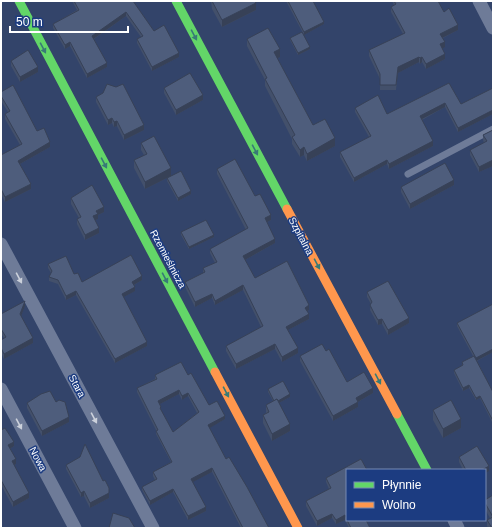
<svg xmlns="http://www.w3.org/2000/svg" width="494" height="529" font-family="Helvetica,sans-serif">
<rect width="100%" height="100%" fill="#33446a"/>
<g fill="none" stroke-linecap="round" stroke-linejoin="round">
<path stroke="#6e7b98" stroke-width="7" d="M408 174 493 129"/>
<g stroke="#6e7b98" stroke-width="13">
<path d="M479 1 493 28"/>
<path d="M1 244 153 528"/>
<path d="M1 389 75 528"/>
<path d="M454 520 458 528"/>
</g>
<g stroke="#63d668" stroke-width="9">
<path d="M19 1 215 372"/>
<path d="M176 1 287 209"/>
<path d="M397 414 427 470"/>
</g>
<g stroke="#ff974d" stroke-width="9">
<path d="M287 209 397 414"/>
<path d="M215 372 298 528"/>
</g>
</g>
<g fill="#43506b" fill-rule="evenodd">
<path d="M72 1H133L154 31 179 57 152 71 137 43V39L141 37 126 16 94 39 107 67 87 78 70 46 65 49 53 28V24L77 10Z"/>
<path d="M211 1H255L256 10 222 27 212 9Z"/>
<path d="M286 1H313L324 24 304 35Z"/>
<path d="M392 1H438L444 12 458 30 443 38 445 47 442 48 445 59 426 69 422 62 420 64 419 62 398 73 396 90H380V79L369 56V50L403 34 391 12V7L394 5Z"/>
<path d="M290 38 310 49 298 55 290 40Z"/>
<path d="M247 39 280 57 277 58 313 125 335 146 307 161 304 155 300 157 292 144V139L265 86V80L247 46Z"/>
<path d="M11 61 38 72 20 82 11 66Z"/>
<path d="M449 83 461 104 493 88V114L458 132 445 107 422 120 433 146 389 169 387 164 354 182 340 157V152L369 137 355 112V108L387 114Z"/>
<path d="M164 88 203 100 176 115 164 93Z"/>
<path d="M1 92 37 131 50 147 20 164 31 189 5 202 1 194V155L20 145 5 119V114L8 112 1 101Z"/>
<path d="M96 97 144 130 124 140 117 126 114 127 112 123 108 125 96 102Z"/>
<path d="M493 130V166L479 172 470 155V150L484 143 483 140V135Z"/>
<path d="M141 143 171 176 145 189 134 168V160L144 155 141 150Z"/>
<path d="M217 169 255 196 271 220 267 222 275 243 245 260 255 278 309 310 307 311 309 319 288 330 298 353 282 362 275 349 236 369 226 351V346L261 327 243 290 215 305 212 298 195 307 185 287V282L203 273V268L215 263 210 253V249L246 230 217 174Z"/>
<path d="M167 178 191 194 178 201 167 181Z"/>
<path d="M454 185 410 209 401 192V187Z"/>
<path d="M71 198 104 212 98 215V219L95 220 99 233 85 240 77 224V219L79 218 71 204Z"/>
<path d="M181 232 214 237 189 249 181 235Z"/>
<path d="M48 264 74 274 82 282 142 280 134 285 135 291 123 297 147 346 115 363 76 295 66 300 58 284 49 281V277L51 273 48 268Z"/>
<path d="M367 292 409 323 388 335 382 324 378 325 370 310 371 304 367 297Z"/>
<path d="M25 306 21 316 33 343 4 359 1 353V340L4 338 1 334V314Z"/>
<path d="M457 323 493 352 477 361 493 392 492 422 480 398 476 400 469 388 463 391 454 373V370L462 366V362L473 356 457 326Z"/>
<path d="M326 351 347 382 373 393 358 402V407L333 421 300 361V356Z"/>
<path d="M155 375H188L209 405 225 419 209 428 226 459 269 528H241L212 472 192 482 206 511 188 520 173 492 150 505 142 490V487L155 480 153 476V472L171 462 156 434V430L137 392V388L155 379ZM179 394 182 400 188 396 197 413 173 432 161 410 160 404Z"/>
<path d="M268 389 290 397 279 403 290 431 272 441 263 423V415L266 413V405L273 401 268 392Z"/>
<path d="M56 402 69 422 42 436 27 408V403Z"/>
<path d="M433 410 461 428 443 438 433 420Z"/>
<path d="M1 430 14 446 10 449 16 464 14 465 29 498 13 507 1 485Z"/>
<path d="M459 457 489 471 485 470H463L459 462Z"/>
<path d="M66 465 109 498 90 508 84 496 81 497 66 469Z"/>
<path d="M347 470V520H366L370 528H349L345 520 336 524 332 518 317 526 306 506V501L329 489 326 482V478Z"/>
<path d="M493 495V528H488L487 526V520L490 518 485 509V500Z"/>
</g>
<g fill="#374157">
<path d="M256 3V10L222 27V20Z"/>
<path d="M126 12V16L92 40V36Z"/>
<path d="M324 22V24L304 35V32Z"/>
<path d="M458 25V30L440 39V34Z"/>
<path d="M70 42V46L65 49V45Z"/>
<path d="M445 42V47L440 50V44Z"/>
<path d="M310 47V49L298 55V53Z"/>
<path d="M280 49V57L274 60V52Z"/>
<path d="M179 53V57L152 71V67Z"/>
<path d="M445 54V59L426 69V64Z"/>
<path d="M419 57V62L398 73 396 90 398 67Z"/>
<path d="M422 57V62L420 64V58Z"/>
<path d="M107 63V67L87 78V74Z"/>
<path d="M38 67V72L20 82V77Z"/>
<path d="M203 95V100L176 115V110Z"/>
<path d="M445 103V107L420 120V116Z"/>
<path d="M493 110V114L458 132V128Z"/>
<path d="M112 118V123L108 125V120Z"/>
<path d="M117 121V126L114 127V122Z"/>
<path d="M144 125V130L124 140V135Z"/>
<path d="M335 138V146L307 161V154Z"/>
<path d="M433 141V146L389 169V164Z"/>
<path d="M50 142V147L18 165V161Z"/>
<path d="M304 147V155L300 157V150Z"/>
<path d="M387 160V164L354 182V178Z"/>
<path d="M493 160V166L479 172V167Z"/>
<path d="M171 168V176L145 189V182Z"/>
<path d="M454 180V185L410 209V204Z"/>
<path d="M31 184V189L5 202V197Z"/>
<path d="M191 191V194L178 201V198Z"/>
<path d="M104 207V212L98 215V219L93 221V216L96 211Z"/>
<path d="M271 215V220L265 223V218Z"/>
<path d="M99 228V233L85 240V235Z"/>
<path d="M214 235V237L189 249V247Z"/>
<path d="M275 239V243L243 261V256Z"/>
<path d="M142 276V280L132 286V282Z"/>
<path d="M243 285V290L215 305V301Z"/>
<path d="M135 287V291L122 298V294Z"/>
<path d="M76 291V295L66 300V296Z"/>
<path d="M212 294V298L195 307V302Z"/>
<path d="M25 301V306L20 319V314Z"/>
<path d="M309 305V310L305 312V308Z"/>
<path d="M309 314V319L286 331V327Z"/>
<path d="M409 318V323L388 335V330Z"/>
<path d="M382 319V324L378 325V320Z"/>
<path d="M33 338V343L4 359V354Z"/>
<path d="M147 342V346L115 363V359Z"/>
<path d="M275 344V349L236 369V364Z"/>
<path d="M298 348V353L282 362V357Z"/>
<path d="M493 349V352L476 361V358Z"/>
<path d="M469 385V388L463 391V388Z"/>
<path d="M373 388V393L356 403V398Z"/>
<path d="M179 390V394L158 405V401Z"/>
<path d="M188 393V396L182 400V396Z"/>
<path d="M290 394V397L275 405V402Z"/>
<path d="M480 396V398L476 400V398Z"/>
<path d="M358 402V407L333 421V416Z"/>
<path d="M225 416V419L208 429V425Z"/>
<path d="M69 417V422L42 436V431Z"/>
<path d="M461 419V428L443 438V429Z"/>
<path d="M290 424V431L272 441V434Z"/>
<path d="M14 442V446L8 450V445Z"/>
<path d="M16 459V464L12 466V461Z"/>
<path d="M489 466V471L485 473V470H482Z"/>
<path d="M212 468V472L191 483V479Z"/>
<path d="M173 489V492L150 505V501Z"/>
<path d="M84 491V496L81 497V493Z"/>
<path d="M29 493V498L13 507V502Z"/>
<path d="M109 493V498L90 508V503Z"/>
<path d="M206 507V511L188 520V516Z"/>
<path d="M332 514V518L317 526V521Z"/>
<path d="M345 515V520L336 524V520Z"/>
</g>
<g fill="#4e5d7c" stroke="#374157" fill-rule="evenodd">
<path d="M74 1H133L154 31 164 25 179 53 152 67 137 39 143 36 126 12 92 36 107 63 87 74 70 42 65 45 53 24 79 10Z"/>
<path d="M212 1H255L256 3 222 20Z"/>
<path d="M288 1H313L324 22 304 32Z"/>
<path d="M394 1H438L444 12 449 8 458 25 440 34 445 42 440 44 445 54 426 64 422 57 420 58 419 57 398 67 396 85H380V74L369 50 405 33 391 7 396 4Z"/>
<path d="M268 28 280 49 274 52 313 125 325 119 335 138 307 154 304 147 300 150 292 137 295 135 265 79 267 78 247 39Z"/>
<path d="M302 32 310 47 298 53 290 38Z"/>
<path d="M28 50 38 67 20 77 11 61Z"/>
<path d="M190 73 203 95 176 110 164 88Z"/>
<path d="M449 83 461 104 493 88V110L458 128 445 103 420 116 433 141 389 164 387 160 354 178 340 152 371 136 355 108 378 95 387 114Z"/>
<path d="M107 84 116 87 123 84 144 125 124 135 117 121 114 122 112 118 108 120 96 97 103 93Z"/>
<path d="M13 85 37 131 44 128 50 142 18 161 31 184 5 197 1 189V155L22 144 5 114 10 111 1 96V92Z"/>
<path d="M493 130V160L479 167 470 150 487 141 483 135Z"/>
<path d="M154 136 171 168 145 182 134 160 147 154 141 143Z"/>
<path d="M235 159 255 196 260 194 271 215 265 218 275 239 243 256 255 278 287 261 309 305 305 308 309 314 286 327 298 348 282 357 275 344 236 364 226 346 263 326 243 285 215 301 212 294 195 302 185 282 205 272 203 268 217 262 210 249 248 228 217 169Z"/>
<path d="M445 163 454 180 410 204 401 187Z"/>
<path d="M181 171 191 191 178 198 167 178Z"/>
<path d="M92 185 104 207 96 211 98 214 93 216 99 228 85 235 77 219 81 217 71 198Z"/>
<path d="M206 220 214 235 189 247 181 232Z"/>
<path d="M131 255 142 276 132 282 135 287 122 294 147 342 115 359 76 291 66 296 58 280 49 277 52 271 48 264 66 256 74 274 78 273 82 282Z"/>
<path d="M388 281 409 318 388 330 382 319 378 320 374 313 370 305 372 302 367 292Z"/>
<path d="M25 301 20 314 33 338 4 354 1 348V340L6 337 1 329V314Z"/>
<path d="M493 304V349L476 358 457 323Z"/>
<path d="M322 344 326 351 329 349 347 382 364 372 373 388 356 398 358 402 333 416 300 356Z"/>
<path d="M474 356 493 392V419H492L480 396 476 398 469 385 463 388 454 370 463 365 462 362Z"/>
<path d="M181 362 188 375 191 373 209 405 217 401 225 416 208 425 226 459 229 457 247 487 269 528H243L212 468 191 479 206 507 188 516 173 489 150 501 142 487 157 479 153 472 172 462 156 431 158 430 137 388 157 379 155 375ZM179 390 182 396 188 393 199 412 173 432 160 408 161 407 158 401Z"/>
<path d="M283 381 290 394 278 401 277 399 274 401 268 389Z"/>
<path d="M50 391 56 402 59 400 65 402 69 417 42 431 27 403 41 394Z"/>
<path d="M277 399 290 424 272 434 263 415 269 412 266 405Z"/>
<path d="M451 400 461 419 443 429 433 410Z"/>
<path d="M5 428 14 442 8 445 16 459 12 461 29 493 13 502 1 480V430Z"/>
<path d="M85 444 103 481 105 480 109 488V493L90 503 84 491 81 493 66 465 80 457Z"/>
<path d="M477 446 489 466 482 470H466L459 457Z"/>
<path d="M361 459 367 470H347V519L345 515 336 520 332 514 317 521 306 501 331 488 326 478Z"/>
<path d="M493 495V528H492L487 520 493 517 485 503V500Z"/>
<path d="M113 513 129 518 135 528H109Z"/>
<path d="M347 520H366L370 528H351Z"/>
</g>
<defs><path id="oneway-solid" d="M-6-.8H1V-3.2L6.5 0L1 3.2V.8H-6Z"/></defs>
<g fill="#387a77">
<use href="#oneway-solid" transform="translate(194 35) rotate(62)"/>
<use href="#oneway-solid" transform="translate(43 48) rotate(62)"/>
<use href="#oneway-solid" transform="translate(255 150) rotate(62)"/>
<use href="#oneway-solid" transform="translate(104 163) rotate(62)"/>
<use href="#oneway-solid" transform="translate(317 264) rotate(62)"/>
<use href="#oneway-solid" transform="translate(165 278) rotate(62)"/>
<use href="#oneway-solid" transform="translate(378 379) rotate(62)"/>
<use href="#oneway-solid" transform="translate(226 392) rotate(62)"/>
</g>
<g fill="#ccd1db">
<use href="#oneway-solid" transform="translate(19 278) rotate(62)"/>
<use href="#oneway-solid" transform="translate(94 418) rotate(62)"/>
<use href="#oneway-solid" transform="translate(19 424) rotate(62)"/>
</g>
<g text-anchor="middle" dominant-baseline="central" stroke-width="3" stroke-linejoin="round" paint-order="stroke">
<g font-size="10" fill="#fff" stroke="#1c3c81">
<text transform="translate(301 236) rotate(62)">Szpitalna</text>
<text transform="translate(168 259) rotate(62)">Rzemieślnicza</text>
<text transform="translate(77 386) rotate(62)">Stara</text>
<text transform="translate(38 459) rotate(62)">Nowa</text>
</g>
</g>
<rect width="494" height="529" fill="none" stroke="#ffffff" stroke-width="4"/>
<rect x="346" y="469" width="140" height="52" fill="#1c3c81" stroke="#778ab3"/>
<rect x="354" y="482" width="20" height="6" fill="#63d668" stroke="#778ab3"/>
<text x="382" y="489" font-size="12" fill="#ffffff">Płynnie</text>
<rect x="354" y="502" width="20" height="6" fill="#ff974d" stroke="#778ab3"/>
<text x="382" y="509" font-size="12" fill="#ffffff">Wolno</text>
<path d="M10 26v6h118v-6" fill="none" stroke="#ffffff" stroke-width="2"/>
<text x="16" y="26" font-size="12" fill="#ffffff" stroke="#1c3c81" stroke-width="3" paint-order="stroke">50 m</text>
</svg>
